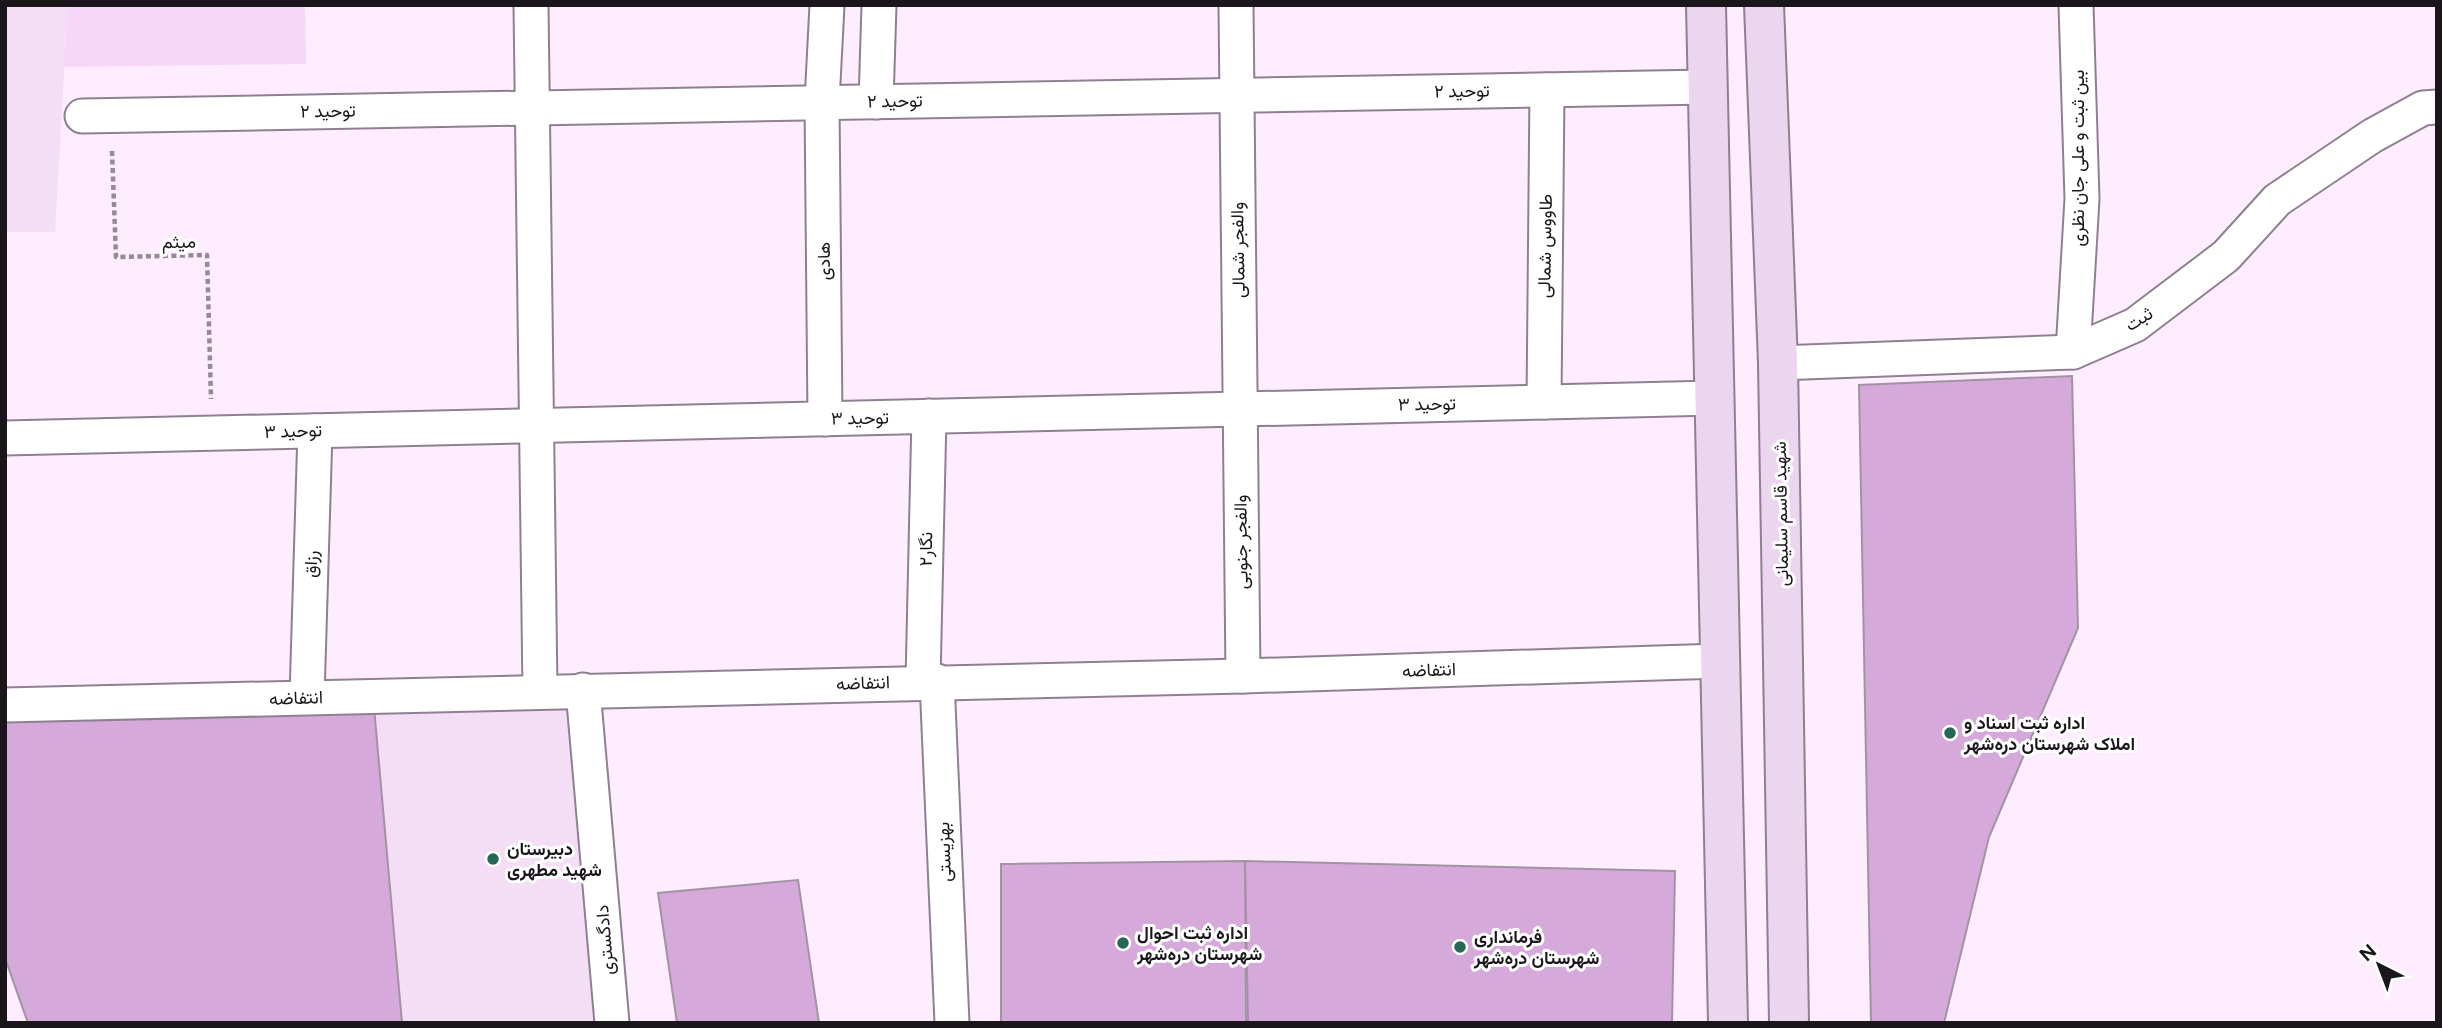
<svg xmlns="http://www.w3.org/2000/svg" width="2442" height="1028" font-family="Figtree,Vazirmatn,sans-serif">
<rect width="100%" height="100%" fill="#fdedff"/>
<g fill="#f3def5">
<path d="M5 5H68L55 232H5Z"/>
<path d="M583 690 612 1023H402L373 696Z"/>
</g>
<path fill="#f6d7f9" d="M68 5H305L306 64 64 67Z"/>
<g fill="#d5a9da" stroke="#a293a3" stroke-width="2">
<path d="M2072 376 2078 628 1989 837 1944 1023H1871L1859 385Z"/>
<path d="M373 696 402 1023H28L5 958V705Z"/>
<path d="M1245 861 1675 871 1672 1023H1248Z"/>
<path d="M1245 861 1246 1023H1001V864Z"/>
<path d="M798 880 819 1023H677L658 893Z"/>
</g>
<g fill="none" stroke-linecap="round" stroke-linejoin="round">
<g stroke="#8e8090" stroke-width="37">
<g id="street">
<path d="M531 5 540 691"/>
<path d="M1236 5 1243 676"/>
<path d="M876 102 879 5"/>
<path d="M82 116 1707 87"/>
<path d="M2073 352 2082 199 2076 5"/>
<path d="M1778 363 2073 352 2135 325 2226 256 2277 200 2372 136 2423 108 2437 107"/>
<path d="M1544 402 1547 90"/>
<path d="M825 419 822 102 827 5"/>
<path d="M5 438 1715 398"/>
<path d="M923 681 929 416"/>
<path d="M937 681 952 1023"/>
<path d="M583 690 612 1023"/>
<path d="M307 697 315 431"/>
<path d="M5 705 1243 676 1720 661"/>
</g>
</g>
<g stroke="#8e8090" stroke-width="42">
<g id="secondary">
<path d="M1706 5 1728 1023"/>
<path d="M1764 5 1778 363 1789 1023"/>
</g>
</g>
<path stroke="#948996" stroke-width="4.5" stroke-dasharray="5 3.5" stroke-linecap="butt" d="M112 151 116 257 207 255 211 399"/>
<use href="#street" stroke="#fff" stroke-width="33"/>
<use href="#secondary" stroke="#ecd5ef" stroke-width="38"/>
</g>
<g fill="#266756" stroke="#fff" stroke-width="2.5">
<circle cx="1950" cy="733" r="7"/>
<circle cx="493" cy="859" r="7"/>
<circle cx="1123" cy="943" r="7"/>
<circle cx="1460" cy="947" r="7"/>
</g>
<g text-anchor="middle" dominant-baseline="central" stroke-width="6" stroke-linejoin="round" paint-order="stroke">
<g font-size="18" fill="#1b161c" stroke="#fff">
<text transform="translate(1462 91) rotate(-1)">توحید ۲</text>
<text transform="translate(895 101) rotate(-1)">توحید ۲</text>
<text transform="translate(328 111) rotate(-1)">توحید ۲</text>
<text transform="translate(2078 158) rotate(-90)">بین ثبت و علی جان نظری</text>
<text transform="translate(179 242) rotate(-1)">میثم</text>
<text transform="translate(1545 246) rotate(-89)">طاووس شمالی</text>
<text transform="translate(1238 250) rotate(-91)">والفجر شمالی</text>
<text transform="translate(824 261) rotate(-91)">هادی</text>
<text transform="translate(2139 319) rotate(-32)">ثبت</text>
<text transform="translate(1427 404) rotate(-1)">توحید ۳</text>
<text transform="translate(860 418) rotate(-1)">توحید ۳</text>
<text transform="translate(293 431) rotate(-2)">توحید ۳</text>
<text transform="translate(1781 514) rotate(-91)">شهید قاسم سلیمانی</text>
<text transform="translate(1241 542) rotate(-91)">والفجر جنوبی</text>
<text transform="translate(926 549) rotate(-89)">نگار۲</text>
<text transform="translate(311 564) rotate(-88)">رزاق</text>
<text transform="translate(1429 670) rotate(-2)">انتفاضه</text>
<text transform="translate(863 683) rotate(-2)">انتفاضه</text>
<text transform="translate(296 698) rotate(-2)">انتفاضه</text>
<text transform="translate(944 852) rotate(-92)">بهزیستی</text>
<text transform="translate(605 940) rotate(-95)">دادگستری</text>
</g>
<g font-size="18" font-weight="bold" fill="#1b161c" stroke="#fff" text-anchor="start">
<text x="1964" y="723">اداره ثبت اسناد و<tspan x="1964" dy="21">املاک شهرستان دره‌شهر</tspan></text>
<text x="507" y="849">دبیرستان<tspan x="507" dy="21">شهید مطهری</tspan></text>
<text x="1137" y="933">اداره ثبت احوال<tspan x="1137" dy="21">شهرستان دره‌شهر</tspan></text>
<text x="1474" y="937">فرمانداری<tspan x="1474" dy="21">شهرستان دره‌شهر</tspan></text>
</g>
</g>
<rect width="2442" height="1028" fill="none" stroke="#1b161c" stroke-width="14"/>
<g transform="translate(2379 965) rotate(318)" stroke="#ffffff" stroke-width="5" paint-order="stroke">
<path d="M0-5L12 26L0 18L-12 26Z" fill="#1b161c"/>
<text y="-10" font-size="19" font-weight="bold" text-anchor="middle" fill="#1b161c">N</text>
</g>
</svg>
